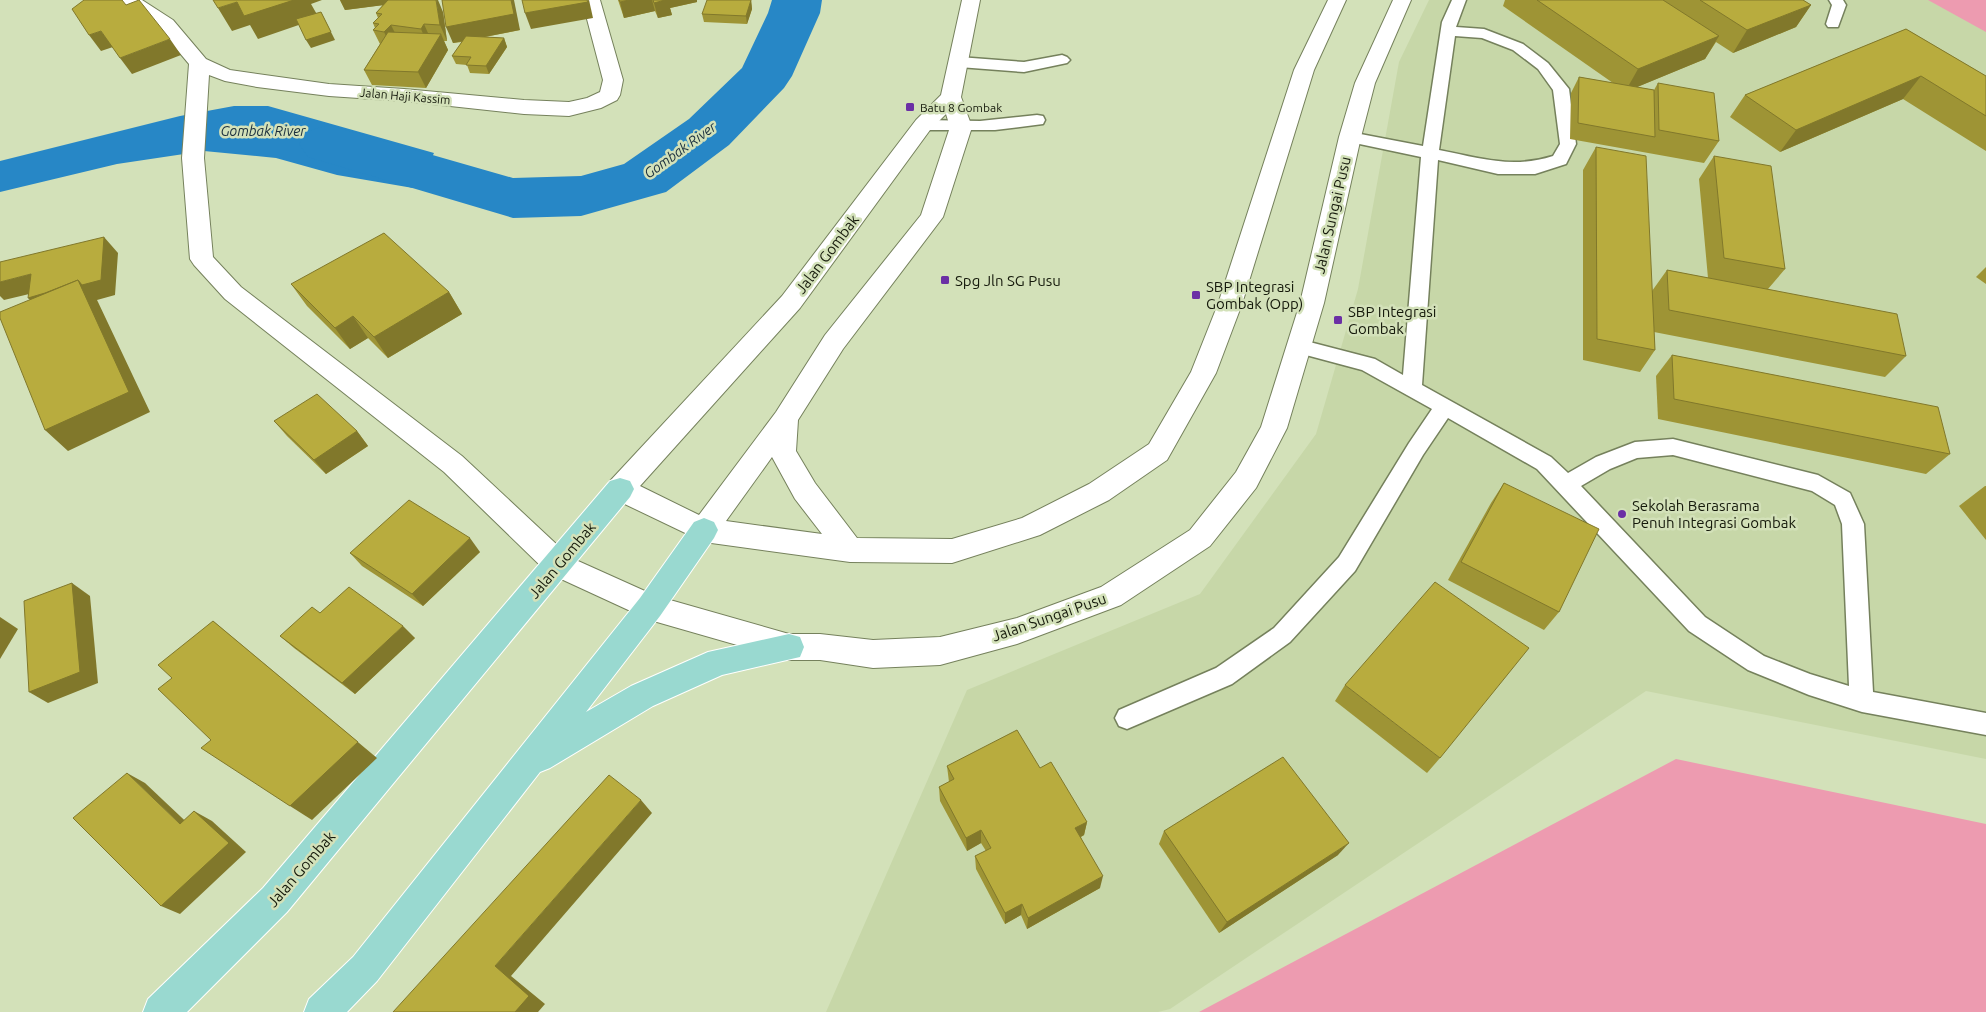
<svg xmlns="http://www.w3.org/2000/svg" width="1986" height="1012" font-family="Ubuntu,sans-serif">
<rect width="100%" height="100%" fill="#d3e1b9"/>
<path fill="#c7d7a8" d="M1429 0H1986V759L1646 691 1170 1009 1158 1012H826L967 690 1200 594 1316 434 1358 289 1399 62Z"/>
<g fill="#ed9bb0">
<path d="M1928 0H1986V32Z"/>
<path d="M1676 759 1986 824V1012H1199Z"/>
</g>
<path fill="#2787c6" d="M234 106H268L434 153 425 172 413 188 337 175 276 158 204 151 117 164 0 192V161L180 116Z"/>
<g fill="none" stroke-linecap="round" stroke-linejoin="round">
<path fill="#2787c6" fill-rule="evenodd" d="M772 0H822L820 13 792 76 784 88 729 145 666 192 581 216 513 218 308 157 299 144 308 131 328 125 513 178 581 176 624 164 689 119 742 68 768 13Z"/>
<g stroke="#75815c" stroke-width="3">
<g id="service">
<path d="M1452 0H1466L1456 27 1484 29 1523 44 1548 63 1569 89 1576 144 1566 164 1535 174H1498L1438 160 1422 385 1551 457 1568 473 1596 457 1635 442 1673 439 1818 475 1850 493 1864 524 1873 692 1986 713V735L1862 712 1809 695 1748 670 1689 631 1537 469 1448 418 1423 455 1355 571 1290 642 1232 684 1127 729 1119 726 1115 718 1119 710 1216 668 1274 628 1339 557 1409 443 1432 409 1362 370 1291 351 1288 346 1291 341 1298 339 1375 359 1403 375 1421 157 1350 142 1344 141 1342 137 1344 133 1350 132 1423 146 1442 22ZM1455 36 1482 38 1513 50 1538 69 1553 90 1560 144 1553 156C1512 169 1480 158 1439 150ZM1673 455 1812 491 1835 505 1842 524 1849 686 1810 674 1764 656 1705 617 1581 486 1610 469 1637 458Z"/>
<path d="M1829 0H1843L1846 5 1838 27H1828L1826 24 1832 5Z"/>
<path d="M1062 55 1067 57 1070 60 1067 63 1024 72 959 67 954 65 951 62 954 59 959 57 1024 62Z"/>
<path d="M1037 115 1043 116 1045 120 1043 124 995 130H923L917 129 915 125 917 121 923 120 980 121Z"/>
</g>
</g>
<g stroke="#75815c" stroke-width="2">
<path id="minor" d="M120 0H142L173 20 206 59 230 70 329 84 404 89 524 100 569 102 587 98 600 92 603 80 582 0H600L623 80 620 95 617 100 601 108 569 116 524 114 404 101 329 96 257 87 225 81 209 75 204 158 213 257 241 287 462 456 568 555 572 564 568 573 558 576 548 573 444 472 225 299 194 265 190 259 182 158 189 64 159 28 122 4Z"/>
</g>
<g stroke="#75815c" stroke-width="2">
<g id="secondary">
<path d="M962 0H980L961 97 972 127 943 217 843 349 798 420 796 451 815 483 857 538 952 539 1022 518 1089 484 1149 444 1191 372 1218 304 1294 70 1328 0H1346L1314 70 1242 304 1216 373 1167 460 1109 500 1040 535 952 563 850 562 704 542 610 497 606 489 610 481 782 296 916 120 941 95ZM946 114 950 127 921 215 825 335 776 412 699 515 640 486 800 308 930 130ZM772 457 795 499 822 534 726 521Z"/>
<path d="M1393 0H1411L1375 83 1361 137 1324 303 1287 428 1256 488 1210 546 1121 605 1017 644 940 665 873 668 820 660H789L650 620 548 573 544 564 548 555 558 552 656 596 789 634H820L873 640 940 637 1017 618 1101 587 1190 530 1236 472 1261 427 1300 303 1339 137 1355 83Z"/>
</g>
</g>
<g stroke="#fff" stroke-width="2">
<g id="primary">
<path d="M620 478 630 481 634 489 630 497 287 912 187 1012H143L148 999 263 888 610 481Z"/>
<path d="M704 518 714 522 718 530 714 538 660 616 586 712 631 686 708 652 789 634 800 637 804 647 800 657 722 675 653 706 550 768 540 772 377 981 347 1012H304L309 999 353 957 640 598 694 522Z"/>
</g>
</g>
<use href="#service" fill="#fff" fill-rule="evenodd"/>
<use href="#minor" fill="#fff" fill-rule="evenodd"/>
<use href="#secondary" fill="#fff" fill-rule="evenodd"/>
<use href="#primary" fill="#99d9d0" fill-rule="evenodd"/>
</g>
<g fill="#9e9435">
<path d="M340 0 443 12 447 41H444L448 50 426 88 372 85 364 70 380 44 373 30 375 28 373 23 378 18 376 13 383 5 345 10Z"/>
<path d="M442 0 520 30 485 37 504 38 507 47 489 74 470 73 467 65 456 64 452 56 462 42 453 43Z"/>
<path d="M618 0H697V2L670 8 672 15 658 18 655 11 624 18Z"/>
<path d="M751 0 752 9 747 24 704 22 702 14Z"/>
<path d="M1505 0H1803L1811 5 1796 27 1733 53 1716 42 1705 59 1637 87 1654 90 1658 83 1719 141 1704 163 1570 139 1571 93 1579 77 1613 83 1503 6Z"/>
<path d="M1906 29 1986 76V151L1903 99 1780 152 1730 117 1745 95Z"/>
<path d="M1596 147 1652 291 1667 270 1708 278 1699 179 1714 156 1785 269 1768 289 1906 356 1885 377 1654 332 1655 350 1640 372 1583 360V170Z"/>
<path d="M1986 267V284L1976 277Z"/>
<path d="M291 284 449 292 462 314 388 358 368 338 350 349 307 306Z"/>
<path d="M1672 355 1950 454 1926 474 1658 419 1656 376Z"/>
<path d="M274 421 357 431 368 446 326 474 287 436Z"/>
<path d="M1504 483 1559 612 1544 630 1448 580 1491 503Z"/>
<path d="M1985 486H1986V540L1959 506Z"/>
<path d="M480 552 423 606 362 566 350 553Z"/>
<path d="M320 613 415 638 355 694 294 648 280 636Z"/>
<path d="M1345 685 1440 758 1427 773 1335 701Z"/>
<path d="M947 766 1040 768 1087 822 1084 835 1081 837 1100 888 1027 929 1021 915 1005 924 976 869 975 856 986 851 981 843 967 851 940 801 939 787 949 782Z"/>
<path d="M1164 831 1338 855 1219 933 1159 844Z"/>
</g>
<g fill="#81782b">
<path d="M294 0H322L311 4 319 18 258 39 250 25 232 31 218 8 237 2Z"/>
<path d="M340 0H393L392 4 345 10Z"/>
<path d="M436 0H438L443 12 447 41 440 25Z"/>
<path d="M511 0H514L520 30 453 43 446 27Z"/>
<path d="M589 0 593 18 531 29 525 13Z"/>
<path d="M629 0H652L655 11 624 18 620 2Z"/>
<path d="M665 0H697V2L670 8 672 15 658 18 654 3Z"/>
<path d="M751 0 752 9 747 24 746 16Z"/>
<path d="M1811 5 1796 27 1733 53 1747 30Z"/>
<path d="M321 12 335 40 311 48 306 40Z"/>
<path d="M424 24 431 40 428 45 421 29Z"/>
<path d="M391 25 399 41 392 48 384 32Z"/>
<path d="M101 31 113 47 101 51 89 35Z"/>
<path d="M441 34 448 50 426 88 418 72Z"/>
<path d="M1719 36 1705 59 1625 92 1638 69Z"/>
<path d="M504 38 507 47 489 74 486 66Z"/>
<path d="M170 39 181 55 132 74 120 58Z"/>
<path d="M1921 76 1903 99 1780 152 1796 130Z"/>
<path d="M104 237 118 253 115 295 97 300 98 302 150 412 68 451 45 430 43 313 28 298Z"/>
<path d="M31 274 46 290 4 300 0 296V282Z"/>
<path d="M449 292 462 314 388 358 374 337Z"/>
<path d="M353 316 368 338 350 349 335 328Z"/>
<path d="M357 431 368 446 326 474 314 460Z"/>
<path d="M470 538 480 552 423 606 412 594Z"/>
<path d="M72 583 90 596 98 683 48 703 29 692Z"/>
<path d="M0 617 18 629 0 659Z"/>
<path d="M213 621 377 758 312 820 290 806Z"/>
<path d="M403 626 415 638 355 694 342 683Z"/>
<path d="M127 773 145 783 198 833 180 824Z"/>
<path d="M641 800 652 813 511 976 545 1004 538 1012H515L495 966Z"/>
<path d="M194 811 212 821 246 852 180 914 161 906Z"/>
<path d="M1087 822 1084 835 1073 841 1075 828Z"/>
<path d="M981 830V843L967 851 966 838Z"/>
<path d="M1349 843 1338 855 1219 933 1227 922Z"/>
<path d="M1103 876 1100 888 1027 929 1028 918Z"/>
<path d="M1022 904 1021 915 1005 924V913Z"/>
</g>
<g fill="#b8ac3e" stroke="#81782b">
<path d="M84 0H122L126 5 139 0 170 39 120 58 101 31 89 35 72 9Z"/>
<path d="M213 0H294L244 16 237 2 218 8Z"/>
<path d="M388 0H436L440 25 424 24 421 29 391 25 384 32 373 30 379 24 373 23 382 14 376 13Z"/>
<path d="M442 0H511L514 14 446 27Z"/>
<path d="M522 0H587L588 2 525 13Z"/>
<path d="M619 0H629L620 2Z"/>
<path d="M653 0H665L654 3Z"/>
<path d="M707 0H751L746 16 702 14Z"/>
<path d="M1537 0H1663L1719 36 1638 69Z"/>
<path d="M1700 0H1803L1811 5 1747 30Z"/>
<path d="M321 12 331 32 306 40 296 19Z"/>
<path d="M1906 29 1986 76V116L1921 76 1796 130 1745 95Z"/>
<path d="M388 32 441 34 418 72 364 70Z"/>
<path d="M466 36 504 38 486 66 466 65 471 57 452 56Z"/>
<path d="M1579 77 1654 90 1655 137 1578 123Z"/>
<path d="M1658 83 1714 93 1719 141 1659 130Z"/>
<path d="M1596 147 1646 156 1655 350 1597 339Z"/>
<path d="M1714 156 1771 166 1785 269 1724 258Z"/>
<path d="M384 233 449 292 374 337 353 316 335 328 291 284Z"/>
<path d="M104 237 101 280 82 285 78 280 45 293 28 298 31 274 0 282V262Z"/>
<path d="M1667 270 1897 314 1906 356 1669 310Z"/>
<path d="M78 280 129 392 45 430 0 318V312Z"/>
<path d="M1672 355 1938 407 1950 454 1674 399Z"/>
<path d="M317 394 357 431 314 460 274 421Z"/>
<path d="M1504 483 1599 529 1559 612 1461 562Z"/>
<path d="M409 500 470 538 412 594 350 553Z"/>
<path d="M1435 582 1529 648 1440 758 1345 685Z"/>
<path d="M72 583 80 672 29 692 24 601Z"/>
<path d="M349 587 403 626 342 683 280 636 312 607 320 613Z"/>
<path d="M213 621 358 742 290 806 201 748 211 740 158 689 172 678 158 665Z"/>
<path d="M1017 730 1040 768 1051 762 1087 822 1075 828 1103 876 1028 918 1022 904 1005 913 975 856 991 848 981 830 966 838 939 787 954 779 947 766Z"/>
<path d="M1283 757 1349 843 1227 922 1164 831Z"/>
<path d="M127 773 180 824 194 811 229 843 161 906 73 818Z"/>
<path d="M609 775 641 800 495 966 529 996 515 1012H393Z"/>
</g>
<g fill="#6b2fa5" stroke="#d3e1b9" stroke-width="2">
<rect x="905" y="102" width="10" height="10" rx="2.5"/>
<rect x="940" y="275" width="10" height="10" rx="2.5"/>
<rect x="1191" y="290" width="10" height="10" rx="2.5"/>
<rect x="1333" y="315" width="10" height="10" rx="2.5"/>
<circle cx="1622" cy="514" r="5"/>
</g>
<g text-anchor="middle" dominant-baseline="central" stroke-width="5" stroke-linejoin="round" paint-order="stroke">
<g font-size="12" fill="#15190b" stroke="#d3e1b9">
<text transform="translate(405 96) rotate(5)">Jalan Haji Kassim</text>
</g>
<g font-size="12" fill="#15190b" stroke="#d3e1b9" text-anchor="start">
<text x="920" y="107">Batu 8 Gombak</text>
</g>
<g font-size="14" font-style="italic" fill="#1a2e3d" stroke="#d3e1b9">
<text x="263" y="131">Gombak River</text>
<text transform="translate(680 150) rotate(-36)">Gombak River</text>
</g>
<g font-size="15" fill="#15190b" stroke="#d3e1b9">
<text transform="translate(1332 215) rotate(-77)">Jalan Sungai Pusu</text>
<text transform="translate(827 254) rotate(-53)">Jalan Gombak</text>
<text transform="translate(562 560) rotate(-50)">Jalan Gombak</text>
<text transform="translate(1049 617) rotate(-19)">Jalan Sungai Pusu</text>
<text transform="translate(301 869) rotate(-49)">Jalan Gombak</text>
</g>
<g font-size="15" fill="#15190b" stroke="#d3e1b9" text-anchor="start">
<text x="955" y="280">Spg Jln SG Pusu</text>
<text x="1206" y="286">SBP Integrasi<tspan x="1206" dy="17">Gombak (Opp)</tspan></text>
<text x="1348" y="311">SBP Integrasi<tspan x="1348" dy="17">Gombak</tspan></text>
<text x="1632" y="505">Sekolah Berasrama<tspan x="1632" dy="17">Penuh Integrasi Gombak</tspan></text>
</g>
</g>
</svg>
